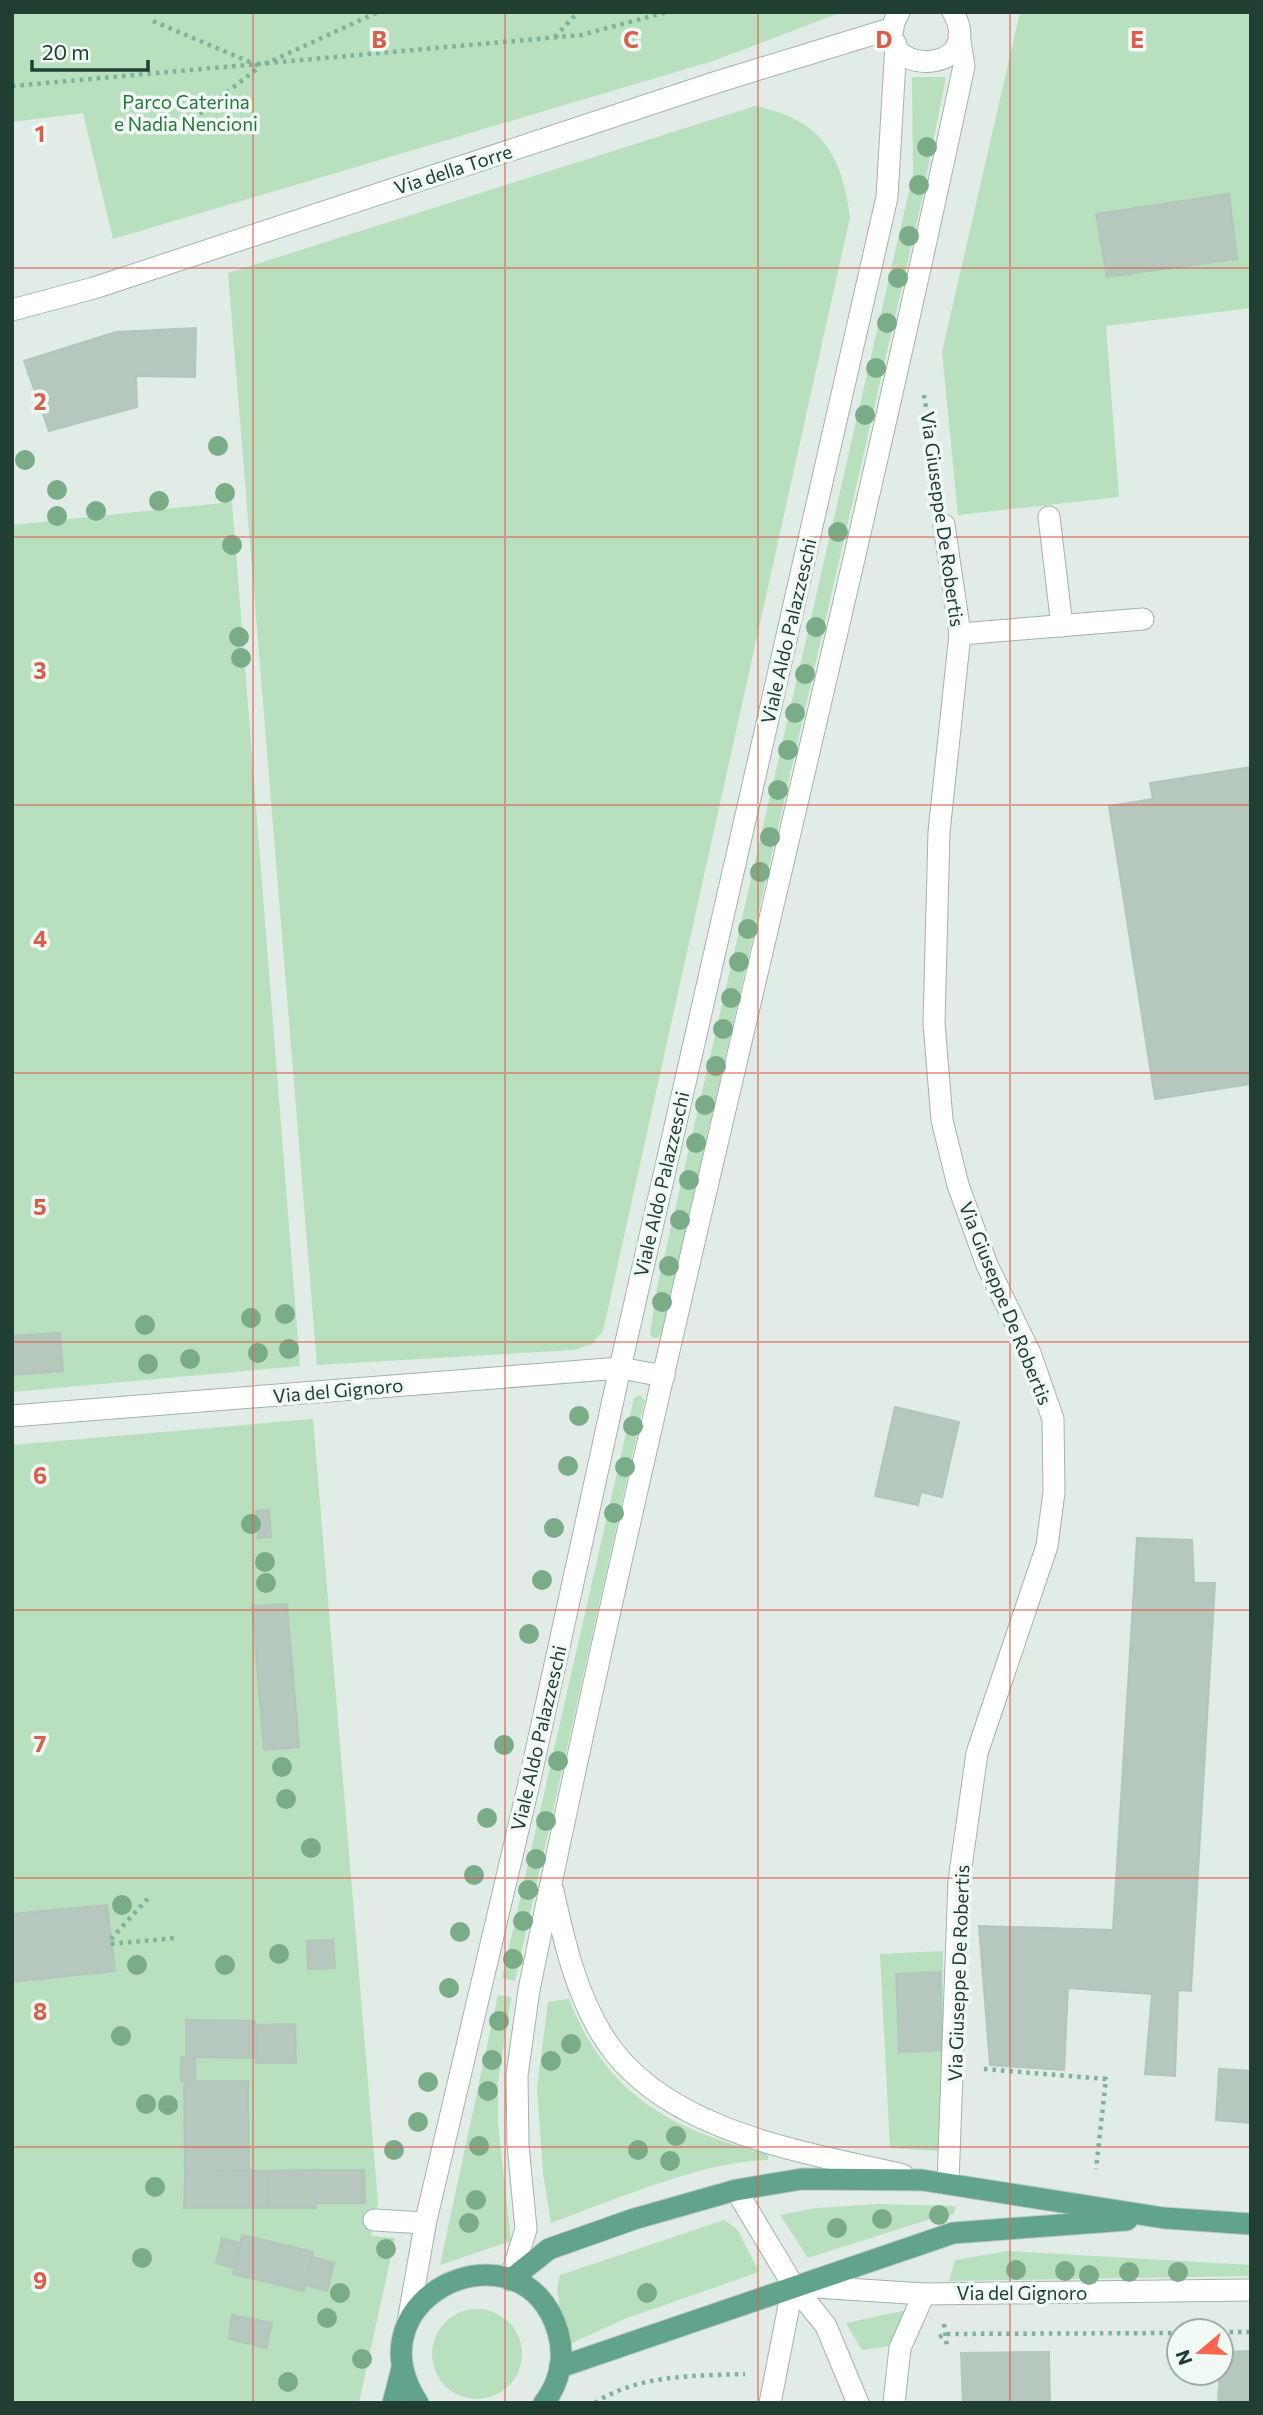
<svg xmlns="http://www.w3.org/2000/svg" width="1263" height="2415" font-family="Commissioner,sans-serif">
<rect width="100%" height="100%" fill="#e1ece6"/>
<g fill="#b8dfbe">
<path d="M12 12H842L713 61 113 239 83 113 12 122Z"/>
<path d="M1020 12H1251V308L1106 326 1119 497 958 515 942 352Z"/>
<path d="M912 77H946L920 208 662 1333 658 1338H652L650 1334 657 1288 913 174Z"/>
<path d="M755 106C821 120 841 153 850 217L603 1331 592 1344 574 1350 317 1365 228 273Z"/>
<path d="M232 502 300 1366 12 1392V525Z"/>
<path d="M640 1395 645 1401 643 1407 515 1981 502 1978 634 1398Z"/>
<path d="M313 1419 378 2203 371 2236 395 2238 359 2403H12V1445Z"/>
<path d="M943 1951 942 2151 890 2148 880 1954Z"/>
<path d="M498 1995 511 1997 498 2082V2124L511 2241 440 2265Z"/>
<path d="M569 1999C607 2096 671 2130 769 2154L768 2160C703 2161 612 2201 551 2223L543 2173 537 2088 548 2002Z"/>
<path d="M878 2204 956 2206 954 2214 927 2220 808 2258 780 2215 816 2208Z"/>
<path d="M724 2220 737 2229 759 2272 627 2318 565 2346 557 2289 560 2275Z"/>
<path d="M1008 2251 1251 2265V2276L949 2281 955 2260Z"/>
<circle cx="477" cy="2354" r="45"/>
<path d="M907 2310 889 2346 862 2350 846 2323Z"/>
</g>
<g fill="#b6c7be" stroke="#b3c6bc" stroke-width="2">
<path d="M1229 194 1237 259 1107 277 1096 214Z"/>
<path d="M196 328 195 377 136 376 137 407 49 431 24 361 116 332Z"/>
<path d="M1251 767V1084L1155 1099 1109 806 1153 799 1150 783Z"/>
<path d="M60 1333 63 1371 12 1375V1336Z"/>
<path d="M895 1407 959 1422 942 1497 921 1492 918 1505 875 1496Z"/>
<path d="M269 1510 271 1537 258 1538 256 1511Z"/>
<path d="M1137 1538 1192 1540 1194 1583H1215L1191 1991 1178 1990 1175 2076 1145 2074 1152 1994 1068 1988 1064 2070 990 2065 979 1926 1113 1930Z"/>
<path d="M287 1604 299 1747 264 1750 252 1606Z"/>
<path d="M107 1905 115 1971 12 1982V1914Z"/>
<path d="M333 1940 335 1968 308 1969 307 1941Z"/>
<path d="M940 1972 943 2050 899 2052 896 1974Z"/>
<path d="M186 2020 255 2021V2058L186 2057Z"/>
<path d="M295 2024 296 2063H256V2025Z"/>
<rect x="181" y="2057" width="14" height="24"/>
<path d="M1219 2069 1251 2071V2123L1216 2120Z"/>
<path d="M184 2081H248L249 2170 185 2171Z"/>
<path d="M316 2170V2208H269V2171Z"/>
<path d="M316 2170H364L365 2203H316Z"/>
<path d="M185 2171H269V2208H184Z"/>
<path d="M242 2235 313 2252 304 2291 233 2274Z"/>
<path d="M222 2238 240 2243 234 2268 216 2263Z"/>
<path d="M312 2257 334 2263 327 2291 305 2285Z"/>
<path d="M232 2315 272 2323 266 2348 229 2339Z"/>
<path d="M1251 2351V2403H1218L1221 2352Z"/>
<path d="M1049 2352 1050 2403H963L961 2353Z"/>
</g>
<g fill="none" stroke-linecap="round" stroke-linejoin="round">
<g stroke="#a3b4ac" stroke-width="23">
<g id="minor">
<path d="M899 12C861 77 990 79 953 12"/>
<path d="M12 310 94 288 717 82 893 28"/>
<path d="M1049 517 1062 626"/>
<path d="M944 525 960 634 939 832 934 1023 942 1120 958 1185 987 1265 1030 1353 1053 1419 1054 1492 1047 1546 977 1753 959 1881 948 2183"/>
<path d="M960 634 1143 619"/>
<path d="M12 1416 620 1368 664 1376"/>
<path d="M553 1891C564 1941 576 1994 604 2038 663 2131 803 2152 903 2175"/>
<path d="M736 2190 793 2285 826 2326 858 2403"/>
<path d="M374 2220 425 2223"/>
<path d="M510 2280 526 2229 518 2145 517 2075 529 1990C660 1346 827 709 964 66L959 35"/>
<path d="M799 2286 924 2294 1251 2290"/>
<path d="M408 2322 426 2220 530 1779 620 1368 887 197 896 44"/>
<path d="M770 2403 793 2285"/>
<path d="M894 2403 900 2348 924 2294"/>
</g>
</g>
<g stroke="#c1c9c6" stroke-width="23">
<g id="major">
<path d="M510 2280 549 2249 634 2219 736 2190 802 2179 922 2180 1164 2218 1251 2224"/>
<path d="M560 2367 953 2233 1127 2220"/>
<path d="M393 2403 402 2368"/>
<path d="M418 2403C347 2294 524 2217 558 2332 565 2357 560 2382 544 2403"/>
</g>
</g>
<g stroke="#7fb29b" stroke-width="4.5" stroke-dasharray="3.5 5" stroke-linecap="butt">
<path d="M153 21 259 66"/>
<path d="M555 37 578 12"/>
<path d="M265 64 378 12"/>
<path d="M12 86 581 35 667 12"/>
<path d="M193 119 258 68"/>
<path d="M924 395 940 497"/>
<path d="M111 1939 151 1895"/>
<path d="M111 1944 174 1938"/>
<path d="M984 2069 1106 2079 1096 2169"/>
<path d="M944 2324 947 2347"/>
<path d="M1221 2332H1251"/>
<path d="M939 2337 946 2334 1179 2333"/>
<path d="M595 2403C639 2374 695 2376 745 2374"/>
</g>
<use href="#minor" stroke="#fff" stroke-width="21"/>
<use href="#major" stroke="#62a48b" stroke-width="21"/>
</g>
<g fill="#7bac88">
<circle cx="927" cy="147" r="10"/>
<circle cx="919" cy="185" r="10"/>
<circle cx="909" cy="236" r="10"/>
<circle cx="898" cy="278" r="10"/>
<circle cx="887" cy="323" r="10"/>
<circle cx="876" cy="368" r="10"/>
<circle cx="865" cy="415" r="10"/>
<circle cx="218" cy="446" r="10"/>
<circle cx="25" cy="460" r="10"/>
<circle cx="57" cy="490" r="10"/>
<circle cx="225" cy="493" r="10"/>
<circle cx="159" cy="501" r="10"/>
<circle cx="96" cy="511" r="10"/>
<circle cx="57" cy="516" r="10"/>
<circle cx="838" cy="532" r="10"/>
<circle cx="232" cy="545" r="10"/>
<circle cx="816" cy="627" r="10"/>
<circle cx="239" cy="637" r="10"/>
<circle cx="241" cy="658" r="10"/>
<circle cx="805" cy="674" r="10"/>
<circle cx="795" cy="713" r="10"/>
<circle cx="788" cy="750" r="10"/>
<circle cx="778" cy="790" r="10"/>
<circle cx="770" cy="837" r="10"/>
<circle cx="760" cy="872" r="10"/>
<circle cx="748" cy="929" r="10"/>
<circle cx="739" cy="962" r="10"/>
<circle cx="731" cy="998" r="10"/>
<circle cx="723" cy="1029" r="10"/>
<circle cx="716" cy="1066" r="10"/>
<circle cx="705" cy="1105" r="10"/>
<circle cx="696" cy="1143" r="10"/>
<circle cx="689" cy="1180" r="10"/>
<circle cx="680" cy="1220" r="10"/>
<circle cx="669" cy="1266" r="10"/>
<circle cx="662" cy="1302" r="10"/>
<circle cx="285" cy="1314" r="10"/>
<circle cx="251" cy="1318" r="10"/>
<circle cx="145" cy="1325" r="10"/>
<circle cx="289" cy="1349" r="10"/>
<circle cx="258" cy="1353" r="10"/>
<circle cx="190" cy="1359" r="10"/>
<circle cx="148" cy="1364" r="10"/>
<circle cx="579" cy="1416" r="10"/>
<circle cx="633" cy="1426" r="10"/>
<circle cx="568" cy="1466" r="10"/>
<circle cx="625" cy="1467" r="10"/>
<circle cx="614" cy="1513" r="10"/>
<circle cx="251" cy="1524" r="10"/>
<circle cx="554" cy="1528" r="10"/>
<circle cx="265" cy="1562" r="10"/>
<circle cx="542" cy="1580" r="10"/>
<circle cx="266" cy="1583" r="10"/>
<circle cx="529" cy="1634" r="10"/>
<circle cx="504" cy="1745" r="10"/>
<circle cx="558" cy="1761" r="10"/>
<circle cx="282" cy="1767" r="10"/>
<circle cx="286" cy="1799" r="10"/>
<circle cx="487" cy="1818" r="10"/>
<circle cx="546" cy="1821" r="10"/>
<circle cx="311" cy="1848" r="10"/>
<circle cx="536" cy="1859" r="10"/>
<circle cx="474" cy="1875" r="10"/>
<circle cx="528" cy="1890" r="10"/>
<circle cx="122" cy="1905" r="10"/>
<circle cx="523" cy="1921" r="10"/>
<circle cx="460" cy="1932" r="10"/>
<circle cx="279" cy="1954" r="10"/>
<circle cx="513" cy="1959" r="10"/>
<circle cx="137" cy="1965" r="10"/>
<circle cx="225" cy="1965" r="10"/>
<circle cx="449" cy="1988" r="10"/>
<circle cx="499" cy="2021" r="10"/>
<circle cx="121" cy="2036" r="10"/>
<circle cx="571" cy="2044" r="10"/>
<circle cx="492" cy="2060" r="10"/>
<circle cx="551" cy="2061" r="10"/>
<circle cx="428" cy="2082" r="10"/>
<circle cx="488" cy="2091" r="10"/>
<circle cx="146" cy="2104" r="10"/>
<circle cx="168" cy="2105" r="10"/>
<circle cx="418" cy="2122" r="10"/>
<circle cx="676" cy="2136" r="10"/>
<circle cx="479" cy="2146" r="10"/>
<circle cx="394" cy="2150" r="10"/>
<circle cx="638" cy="2150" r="10"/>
<circle cx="670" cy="2161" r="10"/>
<circle cx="155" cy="2187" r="10"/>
<circle cx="476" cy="2200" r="10"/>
<circle cx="939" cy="2215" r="10"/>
<circle cx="882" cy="2219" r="10"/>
<circle cx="469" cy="2223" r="10"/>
<circle cx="837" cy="2228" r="10"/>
<circle cx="386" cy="2249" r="10"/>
<circle cx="142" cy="2258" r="10"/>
<circle cx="1016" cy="2270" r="10"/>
<circle cx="1065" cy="2271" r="10"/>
<circle cx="1129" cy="2272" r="10"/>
<circle cx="1178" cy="2272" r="10"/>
<circle cx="1089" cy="2275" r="10"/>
<circle cx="340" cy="2293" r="10"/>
<circle cx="647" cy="2293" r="10"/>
<circle cx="327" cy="2318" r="10"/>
<circle cx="362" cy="2359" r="10"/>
<circle cx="288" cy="2382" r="10"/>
</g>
<path fill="none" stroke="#d95f4c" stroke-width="2" stroke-opacity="0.55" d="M253 12V2403M505 12V2403M758 12V2403M1010 12V2403M12 268H1251M12 537H1251M12 805H1251M12 1073H1251M12 1342H1251M12 1610H1251M12 1878H1251M12 2147H1251"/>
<g text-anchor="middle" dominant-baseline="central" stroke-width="7" stroke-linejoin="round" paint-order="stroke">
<g font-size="19" fill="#28773c" stroke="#f1f9f4">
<text x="186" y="101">Parco Caterina<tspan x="186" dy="22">e Nadia Nencioni</tspan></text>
</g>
<g font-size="19" fill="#203e32" stroke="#f1f9f4">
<text transform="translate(453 169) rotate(-18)">Via della Torre</text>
<text transform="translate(943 519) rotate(82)">Via Giuseppe De Robertis</text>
<text transform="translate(788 631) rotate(-77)">Viale Aldo Palazzeschi</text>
<text transform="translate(661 1184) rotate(-77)">Viale Aldo Palazzeschi</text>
<text transform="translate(1006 1303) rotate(68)">Via Giuseppe De Robertis</text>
<text transform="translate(338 1390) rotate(-5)">Via del Gignoro</text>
<text transform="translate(538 1738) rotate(-77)">Viale Aldo Palazzeschi</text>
<text transform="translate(958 1973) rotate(-88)">Via Giuseppe De Robertis</text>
<text x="1022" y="2292">Via del Gignoro</text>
</g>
</g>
<g font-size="23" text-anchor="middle" font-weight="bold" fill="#d95f4c" stroke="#f1f9f4" stroke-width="7" stroke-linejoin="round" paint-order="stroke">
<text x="379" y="48">B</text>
<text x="631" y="48">C</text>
<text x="884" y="48">D</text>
<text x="1137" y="48">E</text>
<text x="40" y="142">1</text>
<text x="40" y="410">2</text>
<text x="40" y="679">3</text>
<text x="40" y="947">4</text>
<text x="40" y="1215">5</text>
<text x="40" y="1484">6</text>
<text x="40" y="1752">7</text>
<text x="40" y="2020">8</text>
<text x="40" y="2289">9</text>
</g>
<rect width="1263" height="2415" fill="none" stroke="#203e32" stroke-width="28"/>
<g transform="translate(1200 2352) rotate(251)"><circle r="33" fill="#f1f9f4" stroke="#9daea6" stroke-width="2"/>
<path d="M0-5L12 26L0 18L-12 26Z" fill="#fa6551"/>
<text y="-10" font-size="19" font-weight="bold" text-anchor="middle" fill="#203e32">N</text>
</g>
<path d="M32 60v10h116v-10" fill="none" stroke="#203e32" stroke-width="3.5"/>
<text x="42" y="60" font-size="21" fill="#203e32" stroke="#f1f9f4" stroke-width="5" paint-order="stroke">20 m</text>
</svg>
